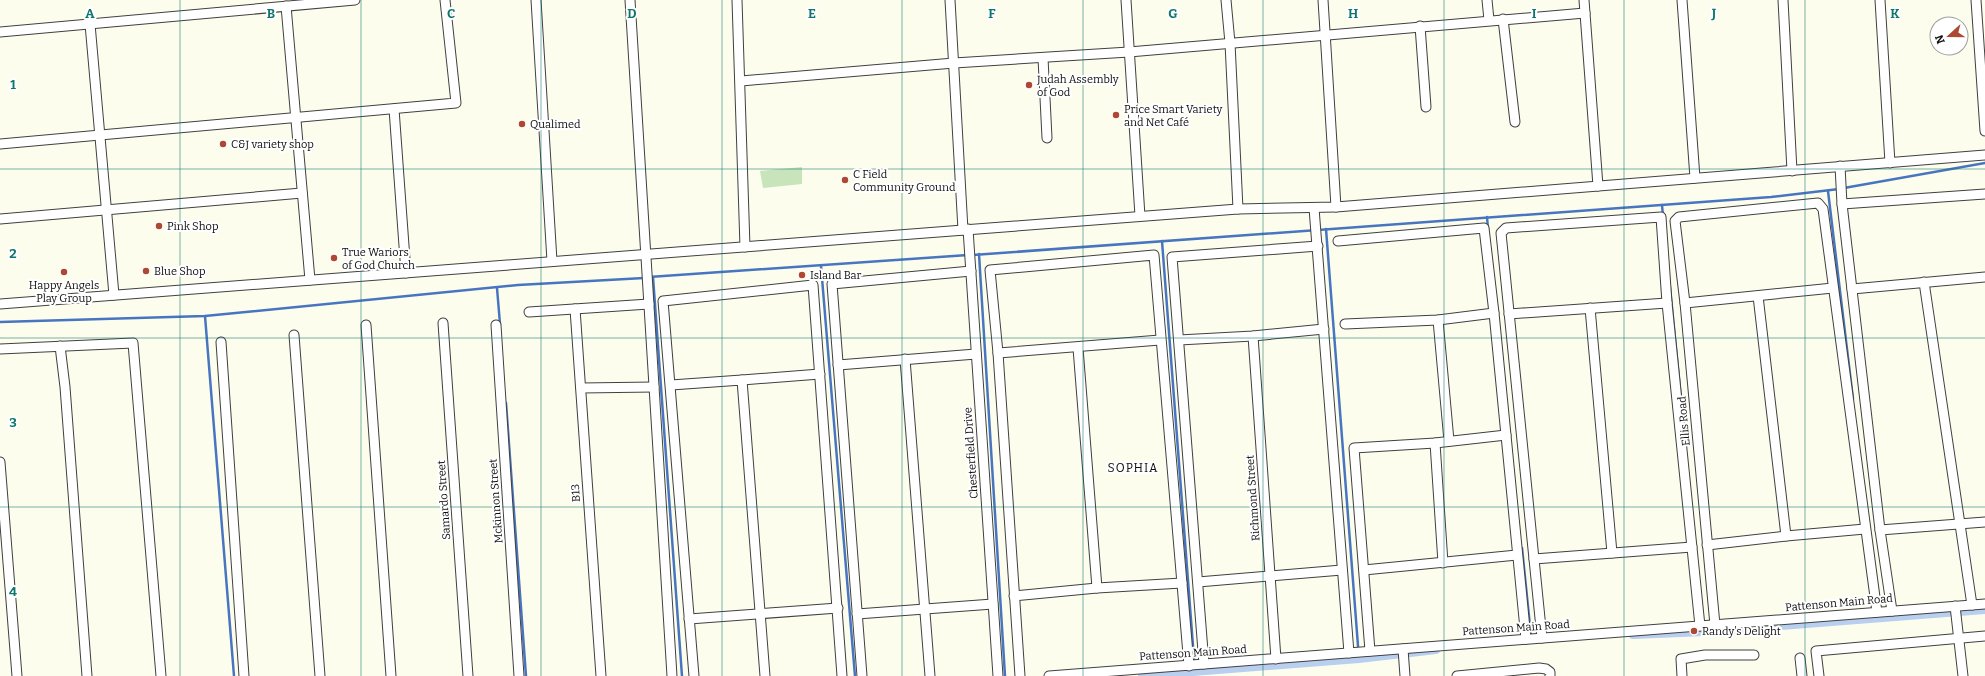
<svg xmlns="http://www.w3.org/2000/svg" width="1985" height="676" font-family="Bitter,serif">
<rect width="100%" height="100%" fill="#fdfdee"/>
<path fill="#c8e4bb" d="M802 167V184L763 188 760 171Z"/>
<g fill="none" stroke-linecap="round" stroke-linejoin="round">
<g stroke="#4775bf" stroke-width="2.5">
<path d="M1844 188 1985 163"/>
<path d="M1828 191 1853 399"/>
<path d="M1662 205 1663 216"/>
<path d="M1487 217 1488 229"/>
<path d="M1326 229 1359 659"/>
<path d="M1162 241 1195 672"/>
<path d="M979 254 1005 676"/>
<path d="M973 255 1771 197 1839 189"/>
<path d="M821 266 855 676"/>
<path d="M649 277 968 255"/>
<path d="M653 277 682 676"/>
<path d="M1670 287 1685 439"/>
<path d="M497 288 500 324"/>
<path d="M205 316 234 676"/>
<path d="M0 322 205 316 518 285 644 278"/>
<path d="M506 403 526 676"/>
<path d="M1522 548 1531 636"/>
</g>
<g stroke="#b8cff0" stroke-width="8">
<path d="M1633 635 1705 632 1985 610"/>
<path d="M1142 676 1359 659 1436 650"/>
</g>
<g stroke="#404040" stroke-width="11">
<g id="minor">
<path d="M536 0 552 261"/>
<path d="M630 0 672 676"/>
<path d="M737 0 745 247"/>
<path d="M950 0 963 230"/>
<path d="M1126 0 1140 216"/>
<path d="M1226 0 1230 43 1238 209"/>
<path d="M1323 0 1336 207"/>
<path d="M1487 0 1489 20"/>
<path d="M1584 0 1598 186"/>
<path d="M1682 0 1695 178"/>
<path d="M1783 0 1792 171"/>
<path d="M1880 0 1890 163"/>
<path d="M1976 0 1985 131"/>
<path d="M286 6 310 280"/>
<path d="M1503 19 1515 122"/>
<path d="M90 24 114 295"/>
<path d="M1420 26 1426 107"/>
<path d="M0 32 355 0"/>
<path d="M1043 58 1047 138"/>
<path d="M741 81 954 63 1129 52 1585 13"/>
<path d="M394 109 406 273"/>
<path d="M0 144 456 103 445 0"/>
<path d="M1840 166 1842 204 1880 530 1892 611"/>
<path d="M1842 204 1985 194"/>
<path d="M1314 208 1349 653"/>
<path d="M0 219 302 193"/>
<path d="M968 229 998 676"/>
<path d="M1338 241 1484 228 1494 313 1526 639"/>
<path d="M1924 282 1972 605"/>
<path d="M1852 289 1985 277"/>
<path d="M1758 296 1786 536"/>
<path d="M1685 303 1833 288"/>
<path d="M0 304 1238 209 1336 207 1985 155"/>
<path d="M1590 308 1612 553"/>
<path d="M575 309 601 676"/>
<path d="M529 312 649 304"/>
<path d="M1509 314 1667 303"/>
<path d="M1438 320 1449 441"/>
<path d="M443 323 468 676"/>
<path d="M1345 324 1438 320 1494 313"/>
<path d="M366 325 391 676"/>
<path d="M496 325 519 676"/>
<path d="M294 335 320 676"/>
<path d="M1253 336 1276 659"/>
<path d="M1179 340 1253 336 1324 329"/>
<path d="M221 342 244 676"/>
<path d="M60 346 65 387 87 676"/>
<path d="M1078 348 1097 588"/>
<path d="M0 349 133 343 161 676"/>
<path d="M998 353 1160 340"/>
<path d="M905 359 930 676"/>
<path d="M838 365 976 354"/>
<path d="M742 380 820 374"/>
<path d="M671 385 742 380 765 676"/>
<path d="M581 388 654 387"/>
<path d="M1435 443 1443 563"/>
<path d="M0 462 17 676"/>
<path d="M1880 530 1985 522"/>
<path d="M1707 545 1786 536 1865 529"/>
<path d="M1534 559 1692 547"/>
<path d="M1364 570 1517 555"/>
<path d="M1198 582 1342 570"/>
<path d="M1014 596 1097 588 1182 583"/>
<path d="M1955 606 1963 676"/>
<path d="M857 614 993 604"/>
<path d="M689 619 838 608"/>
<path d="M1715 625 1685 303 1675 221 1679 217 1818 203 1823 209 1877 612"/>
<path d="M1542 638 1501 233 1506 228 1661 217 1667 303 1700 626"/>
<path d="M1403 649 1405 676"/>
<path d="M1370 651 1354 448 1435 443 1506 435"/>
<path d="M1800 658 1802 676"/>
<path d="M1204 664 1172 257 1318 246"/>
<path d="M694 676 663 301 813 285 842 676"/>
<path d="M862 676 832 284 971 271"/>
<path d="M1020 676 998 353 990 270 1154 255 1189 666"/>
<path d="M1049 676 1985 604"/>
<path d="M1457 676 1539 668 1546 669 1550 672V676"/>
<path d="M1682 676 1681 659 1705 655H1754"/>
<path d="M1819 676 1816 651 1985 636"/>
</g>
</g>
<use href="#minor" stroke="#fff" stroke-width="9"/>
</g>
<path fill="none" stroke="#0f766e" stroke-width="1" stroke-opacity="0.55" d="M180 0V676M361 0V676M541 0V676M722 0V676M902 0V676M1083 0V676M1263 0V676M1444 0V676M1624 0V676M1805 0V676M0 169H1985M0 338H1985M0 507H1985"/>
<g fill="#ae4833" stroke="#fff" stroke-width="1.5">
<circle cx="1029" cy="85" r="4"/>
<circle cx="1116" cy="115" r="4"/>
<circle cx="522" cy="124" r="4"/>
<circle cx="223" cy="144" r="4"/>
<circle cx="845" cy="180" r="4"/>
<circle cx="159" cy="226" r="4"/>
<circle cx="334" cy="258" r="4"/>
<circle cx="146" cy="271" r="4"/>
<circle cx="64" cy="272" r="4"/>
<circle cx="802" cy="275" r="4"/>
<circle cx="1694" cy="631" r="4"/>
</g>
<g text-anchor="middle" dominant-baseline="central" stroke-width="4" stroke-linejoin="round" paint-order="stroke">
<g font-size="11" fill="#0d0d0d" stroke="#fff" text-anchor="start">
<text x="1037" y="79">Judah Assembly<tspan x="1037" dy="13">of God</tspan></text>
<text x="1124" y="109">Price Smart Variety<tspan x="1124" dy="13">and Net Café</tspan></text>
<text x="530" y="124">Qualimed</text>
<text x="231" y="144">C&amp;J variety shop</text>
<text x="853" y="174">C Field<tspan x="853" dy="13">Community Ground</tspan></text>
<text x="167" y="226">Pink Shop</text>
<text x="342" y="252">True Wariors<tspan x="342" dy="13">of God Church</tspan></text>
<text x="154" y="271">Blue Shop</text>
<text x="810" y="275">Island Bar</text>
<text x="64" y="285" text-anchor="middle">Happy Angels<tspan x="64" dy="13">Play Group</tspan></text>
<text x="1702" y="631">Randy's Delight</text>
</g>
<g font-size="11" fill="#0d0d0d" stroke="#fff">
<text transform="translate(1684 421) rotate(-95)">Ellis Road</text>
<text transform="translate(971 453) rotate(-94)">Chesterfield Drive</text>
<text transform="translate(576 493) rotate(-94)">B13</text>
<text transform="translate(1253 498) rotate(-94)">Richmond Street</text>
<text transform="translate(444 500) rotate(-94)">Samardo Street</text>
<text transform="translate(496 501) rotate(-94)">Mckinnon Street</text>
<text transform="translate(1839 603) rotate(-5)">Pattenson Main Road</text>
<text transform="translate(1516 628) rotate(-4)">Pattenson Main Road</text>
<text transform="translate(1193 653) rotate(-4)">Pattenson Main Road</text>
</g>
<g font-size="12" letter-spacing="1" fill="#0d0d0d" stroke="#fff">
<text x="1133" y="468">SOPHIA</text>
</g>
</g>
<g font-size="13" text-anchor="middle" font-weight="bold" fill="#0f766e" stroke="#fff" stroke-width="4" stroke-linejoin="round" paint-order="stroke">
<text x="90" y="18">A</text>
<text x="271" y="18">B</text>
<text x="451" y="18">C</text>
<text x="632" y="18">D</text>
<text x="812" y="18">E</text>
<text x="992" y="18">F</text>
<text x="1173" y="18">G</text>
<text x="1353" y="18">H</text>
<text x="1534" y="18">I</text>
<text x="1714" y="18">J</text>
<text x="1895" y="18">K</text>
<text x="13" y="89">1</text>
<text x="13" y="258">2</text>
<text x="13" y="427">3</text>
<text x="13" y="596">4</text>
</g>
<g transform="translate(1949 36) rotate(249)"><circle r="19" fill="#ffffff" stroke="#9e9e9e"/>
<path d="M0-3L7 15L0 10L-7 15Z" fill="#ae4833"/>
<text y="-6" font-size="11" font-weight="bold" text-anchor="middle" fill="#0d0d0d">N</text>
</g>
</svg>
